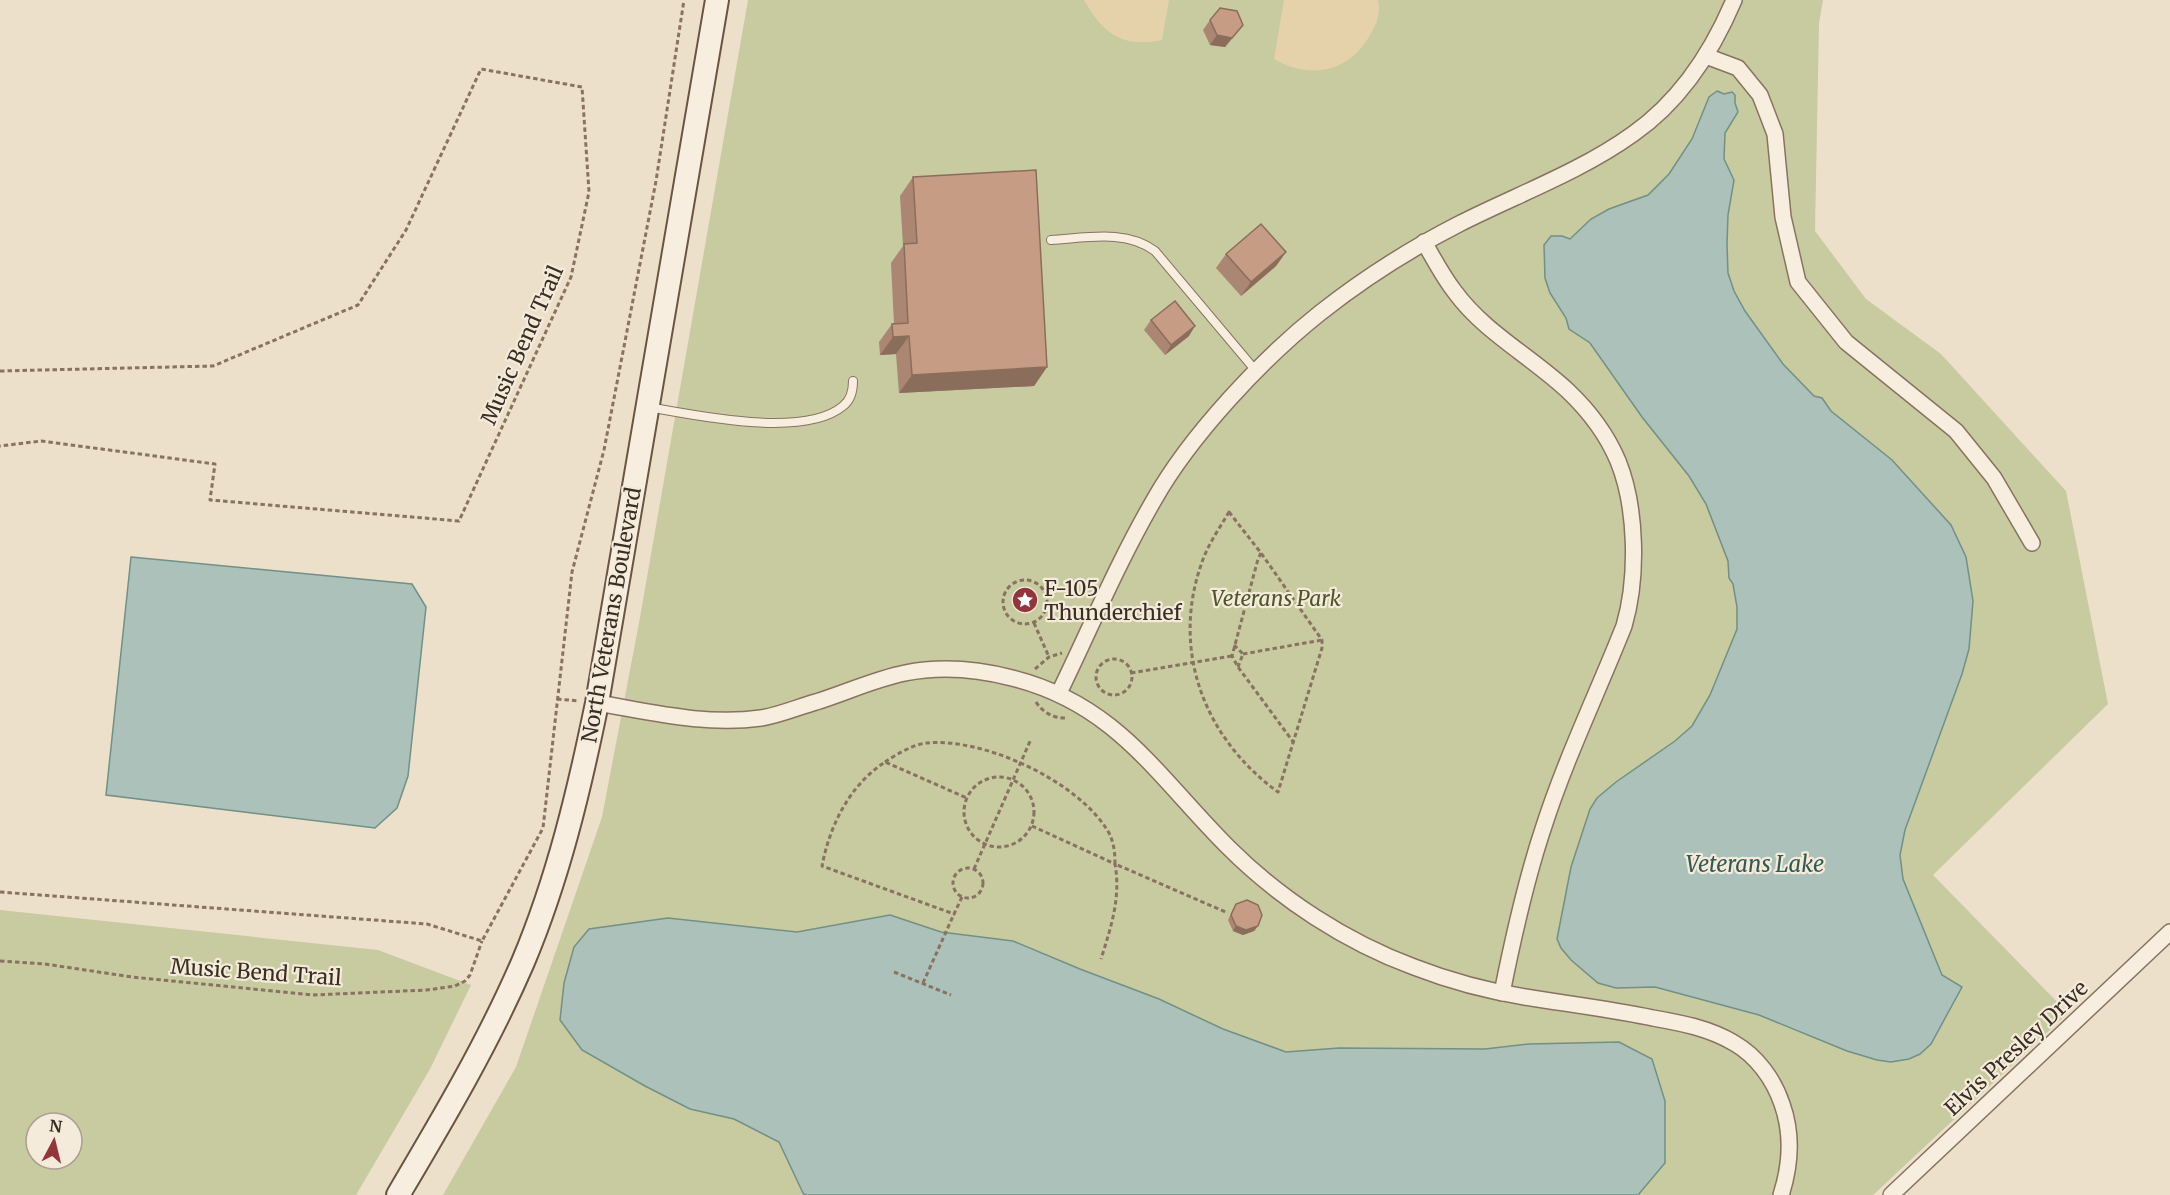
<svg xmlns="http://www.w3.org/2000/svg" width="2170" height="1195" font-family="Merriweather,serif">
<rect width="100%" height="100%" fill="#ece0cb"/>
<g fill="#c8caa0" fill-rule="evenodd">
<path d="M748 0H1823L1819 23 1815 231 1866 299 1941 354 2066 491 2108 704 1933 875 2068 1013 1873 1195H443L516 1067 602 817 639 623Z"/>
<path d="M0 910 378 950 471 985 430 1069 356 1195H0ZM36 1123H72V1159H36Z"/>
</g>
<g fill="#e5d2ab">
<path d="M1084 0H1169L1162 40C1122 48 1103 34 1084 0Z"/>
<path d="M1284 0H1378C1381 13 1377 24 1370 35 1350 72 1310 80 1274 59Z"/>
</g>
<g fill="#abc1ba" stroke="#729086" stroke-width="1.5">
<path d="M1717 91 1724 94 1732 92 1735 95V103L1738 112 1725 133 1724 159 1734 180 1728 215 1727 244 1728 273 1734 291 1745 311 1783 364 1814 396 1822 398 1831 411 1892 460 1951 525 1966 557 1973 601 1969 649 1962 674 1905 830 1900 855 1903 879 1942 975 1962 987 1931 1044 1920 1054 1909 1059 1891 1062 1877 1060 1847 1051 1759 1015 1655 987 1616 988 1598 983 1571 960 1561 948 1557 939 1571 867 1590 809 1597 798 1616 782 1675 741 1692 726 1710 695 1737 629V607L1733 584 1729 578 1728 561 1706 504 1689 476 1642 417 1590 343 1569 329 1566 318 1550 293 1545 278 1544 245 1551 236H1562L1570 239 1591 219 1609 209 1648 195 1669 174 1692 139 1709 97Z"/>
<path d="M131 557 412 584 426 607 408 776 397 808 375 828 106 795Z"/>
<path d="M890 915 941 932 1013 941 1080 969 1159 999 1223 1029 1286 1052 1339 1048 1485 1049 1529 1044 1619 1042 1652 1059 1665 1101V1163L1638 1195H806L803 1193 779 1142 734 1119 690 1109 645 1086 582 1050 560 1020 564 983 574 947 589 929 668 918 797 932Z"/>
</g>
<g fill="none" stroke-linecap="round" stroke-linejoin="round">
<g stroke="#887360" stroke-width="10">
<g id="lane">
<path d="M1051 240C1086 238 1126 229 1155 251L1256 371"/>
<path d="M648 407C695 415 804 439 843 406 851 400 853 390 853 381"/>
</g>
</g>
<g stroke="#887360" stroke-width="18">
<g id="street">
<path d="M1706 56 1738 68 1760 95 1775 134 1783 217 1798 282 1846 342 1956 431 1994 478 2032 543"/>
<path d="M1424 242C1434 259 1443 277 1455 292 1484 332 1532 357 1568 391 1588 410 1607 435 1618 461 1637 508 1638 578 1624 626 1597 694 1565 760 1543 829 1525 883 1513 938 1502 993"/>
<path d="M1059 693C1090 629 1118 562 1154 500 1190 436 1262 359 1320 313 1363 279 1410 249 1459 224 1516 195 1580 172 1633 134 1680 101 1712 52 1734 0"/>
<path d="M597 703C651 712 706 726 761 718 780 715 798 707 816 702 845 693 875 679 905 673 940 666 977 669 1012 678 1116 704 1157 776 1228 847 1280 899 1346 942 1414 967 1450 981 1488 991 1525 997 1568 1004 1610 1009 1653 1018 1681 1023 1709 1028 1734 1043 1757 1056 1774 1080 1782 1104 1793 1135 1791 1164 1781 1195"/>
<path d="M1891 1195 2170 932"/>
</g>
</g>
<g stroke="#6a5543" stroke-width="26">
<path id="secondary" d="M398 1195C443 1119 488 1043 523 962 558 879 579 791 597 703L717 0"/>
</g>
<g stroke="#887360" stroke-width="3" stroke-dasharray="4.5 3" stroke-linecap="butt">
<path d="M0 371 213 366 358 305 406 230 481 69 582 87 589 192 571 277 459 521 210 500 215 464 41 441 0 446"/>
<path d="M1229 512 1261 553 1322 640V648L1278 792C1205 739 1171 652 1201 565 1207 546 1219 529 1229 512Z"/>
<path d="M1261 553 1258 559 1232 656 1238 667 1294 743"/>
<circle cx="1025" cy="602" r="22"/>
<path d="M1034 623 1049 657"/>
<path d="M1234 645 1243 654 1238 667"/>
<path d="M1243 654 1322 640"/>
<circle cx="1114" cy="677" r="18"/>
<path d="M1035 669 1049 657 1062 653"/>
<path d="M1131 673 1232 656"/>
<path d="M557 699 579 701"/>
<path d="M1036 702C1043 713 1055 719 1068 718"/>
<path d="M885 762C897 754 912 745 926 743 984 737 1080 782 1109 833 1114 843 1115 853 1115 864L1228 913"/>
<circle cx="999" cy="812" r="35"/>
<path d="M1032 826 1115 864C1121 898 1111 927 1101 959"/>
<circle cx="968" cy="883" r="15"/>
<path d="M974 869 1031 739"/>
<path d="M0 892 427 924 482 941 543 828 572 572 604 450 656 181 684 0"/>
<path d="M962 897 954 914 822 866C830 825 849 786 885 762L967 798"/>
<path d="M0 961 45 964 132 977 313 995 427 990 455 986 465 981 470 975 482 941"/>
<path d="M894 972 951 995"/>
<path d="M923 983 954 914"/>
</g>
<use href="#lane" stroke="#f7eedf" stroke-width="8"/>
<use href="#street" stroke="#f7eedf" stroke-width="15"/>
<use href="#secondary" stroke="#f7eedf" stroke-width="22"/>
</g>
<g fill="#ab8672">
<path d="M1210 20 1243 25 1225 47 1210 45 1203 30Z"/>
<path d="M913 177 1047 367 1034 386 899 393 896 354 880 355 879 342 892 324H894L891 263 903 246 900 196Z"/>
<path d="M1286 252 1276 266 1241 296 1216 268 1226 254Z"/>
<path d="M1151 320 1189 336 1165 355 1144 330Z"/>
<path d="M1236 904 1258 926 1254 931 1243 935 1233 931 1228 920 1233 909Z"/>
</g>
<g fill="#8b6d5c">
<path d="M1243 25 1225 47 1210 45 1217 35Z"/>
<path d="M1286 252 1276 266 1241 296 1251 282Z"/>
<path d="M1195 326 1189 336 1165 355 1171 345Z"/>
<path d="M909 336 896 354 880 355 893 337Z"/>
<path d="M1047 367 1034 386 899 393 912 375Z"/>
<path d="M1236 926H1258L1254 931 1243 935 1233 931Z"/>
</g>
<g fill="#c79c84" stroke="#8b6d5c" stroke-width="1.5">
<path d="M1220 8 1237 11 1243 25 1232 38 1217 35 1210 20Z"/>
<path d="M1036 170 1047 367 912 375 909 336 893 337 892 324 908 323 904 244 917 243 913 177Z"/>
<path d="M1261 224 1286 252 1251 282 1226 254Z"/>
<path d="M1175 301 1195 326 1171 345 1151 320Z"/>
<path d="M1247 900 1258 905 1262 915 1258 926 1246 930 1236 926 1231 915 1236 904Z"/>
</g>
<defs>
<g id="sight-disc" transform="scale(1.35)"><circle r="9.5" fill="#93353b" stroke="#f4ebdb"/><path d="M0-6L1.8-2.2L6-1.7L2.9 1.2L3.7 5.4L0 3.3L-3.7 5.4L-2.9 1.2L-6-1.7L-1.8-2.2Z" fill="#fff"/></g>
</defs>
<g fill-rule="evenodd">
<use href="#sight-disc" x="1025" y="600"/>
</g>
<g text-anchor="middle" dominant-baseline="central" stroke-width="4.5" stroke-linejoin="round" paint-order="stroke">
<g font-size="21" fill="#3a2d23" stroke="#f4ebdb">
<text transform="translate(522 345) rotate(-66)">Music Bend Trail</text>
<text transform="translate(611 615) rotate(-80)">North Veterans Boulevard</text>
<text transform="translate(256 972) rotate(4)">Music Bend Trail</text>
<text transform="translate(2016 1048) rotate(-43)">Elvis Presley Drive</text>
</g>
<g font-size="21" fill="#3a2d23" stroke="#f4ebdb" text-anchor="start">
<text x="1044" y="588">F-105<tspan x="1044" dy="24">Thunderchief</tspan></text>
</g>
<g font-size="21" font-style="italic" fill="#4d552b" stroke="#f4ebdb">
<text x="1276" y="598">Veterans Park</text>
</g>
<g font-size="22" font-style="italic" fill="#335954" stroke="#f4ebdb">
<text x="1755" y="864">Veterans Lake</text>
</g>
</g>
<g transform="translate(54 1141) rotate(7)"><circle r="28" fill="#f4ebdb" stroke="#aa9f91" stroke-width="1.5"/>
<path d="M0-4.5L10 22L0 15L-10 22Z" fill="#93353b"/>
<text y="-9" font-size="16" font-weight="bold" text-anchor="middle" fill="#3a2d23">N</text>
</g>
</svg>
